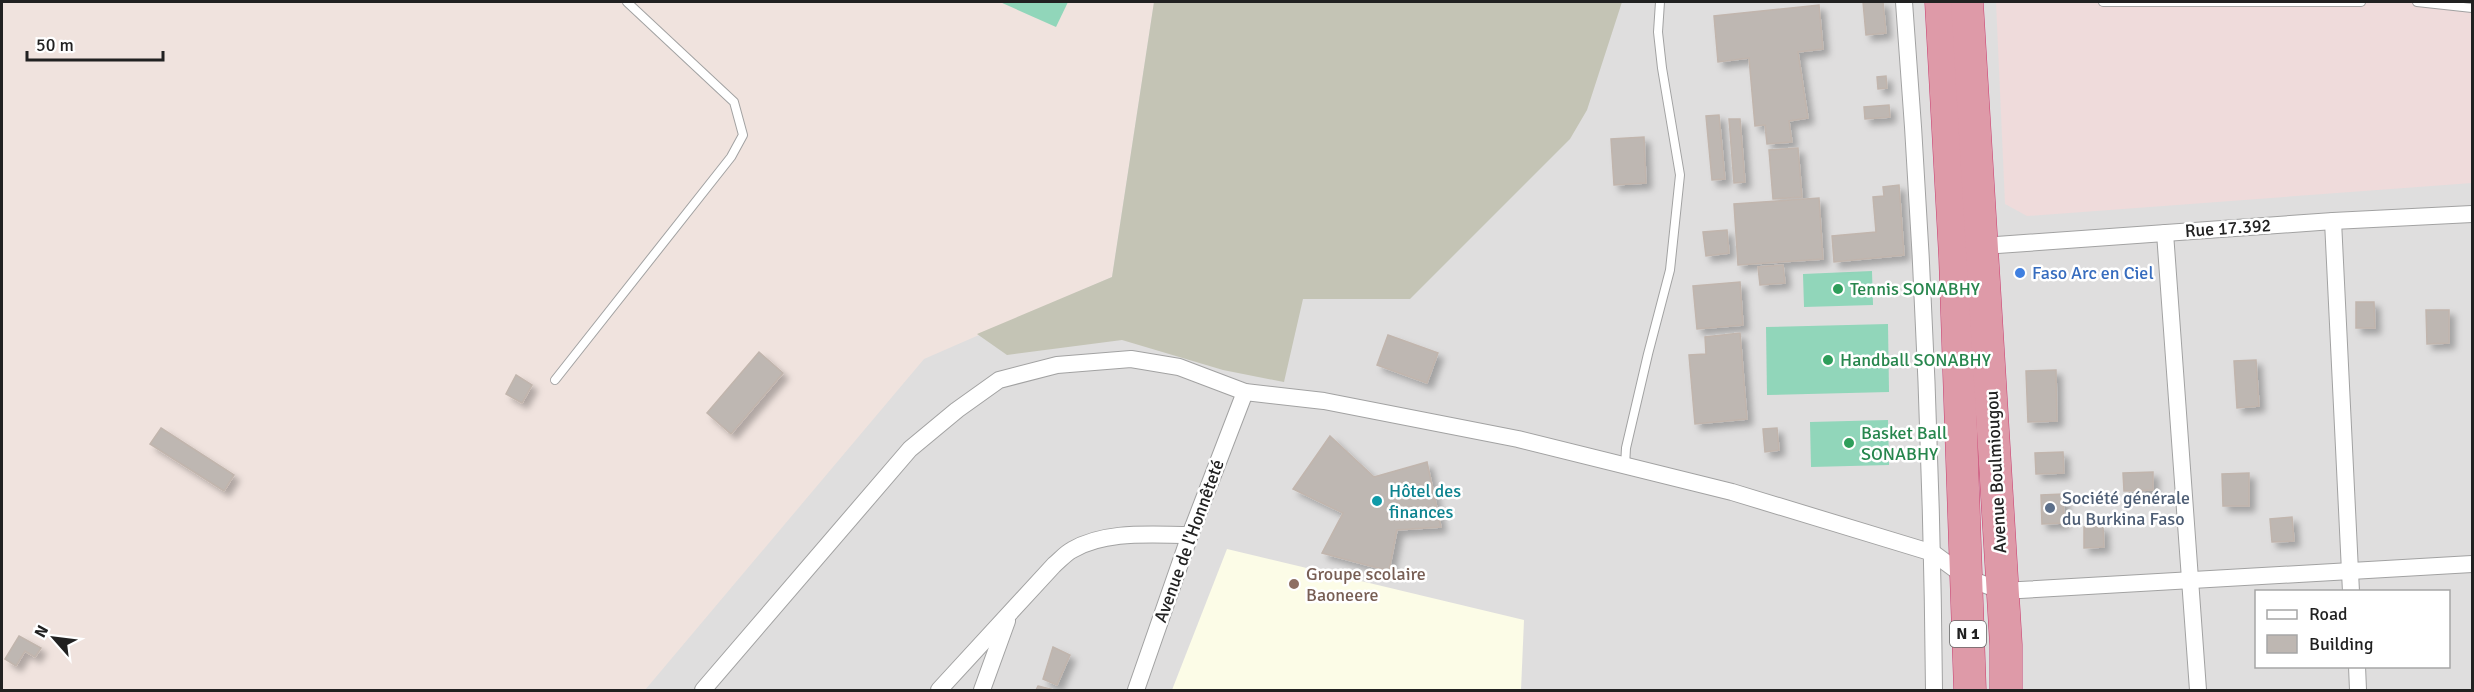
<svg xmlns="http://www.w3.org/2000/svg" width="2474" height="692" font-family="Signika,sans-serif">
<defs>
<filter id="shadow"><feDropShadow dx="5.5" dy="5.5" stdDeviation="3" flood-color="#0004"/></filter>
</defs>
<rect width="100%" height="100%" fill="#f0eee9"/>
<path fill="#dfdede" fill-rule="evenodd" d="M2 2H2472V690H2ZM2256 592H2448V666H2256Z"/>
<path fill="#efdbdb" d="M1996 2H2472V183L2027 216 2005 204Z"/>
<path fill="#fcfce7" d="M1227 549 1524 620 1521 690H1172Z"/>
<path fill="#f0e3de" d="M2 2H1154L1112 277 924 359 645 690H2Z"/>
<path fill="#c4c4b5" d="M1154 2H1622L1587 110 1570 139 1410 299H1303L1284 382 1223 370 1122 340 1007 355 977 334 1112 277Z"/>
<g fill="#91d6ba">
<path d="M1000 2H1068L1056 27Z"/>
<path d="M1872 271 1873 305 1804 307 1803 274Z"/>
<path d="M1888 324 1889 392 1767 395 1766 327Z"/>
<path d="M1888 420 1889 465 1811 467 1810 422Z"/>
</g>
<g fill="#beb7b2" stroke="#c1b5ad" stroke-width="1.5" filter="url(#shadow)">
<path d="M1863 2H1883L1886 33 1866 35Z"/>
<path d="M1819 5 1823 49 1798 52 1808 118 1789 121 1792 142 1767 144 1765 125 1755 126 1749 58 1718 62 1714 16Z"/>
<path d="M1886 76 1887 88 1878 89 1877 77Z"/>
<path d="M1889 105 1890 117 1865 119 1864 107Z"/>
<path d="M1719 115 1725 179 1712 180 1706 116Z"/>
<path d="M1729 119H1740L1745 182 1734 183Z"/>
<path d="M1644 137 1646 183 1614 185 1611 139Z"/>
<path d="M1798 148 1802 197 1773 199 1769 150Z"/>
<path d="M1899 185 1904 255 1834 262 1832 236 1876 232 1873 197 1884 196 1883 187Z"/>
<path d="M1819 198 1823 259 1738 265 1734 204Z"/>
<path d="M1727 230 1729 253 1706 256 1703 232Z"/>
<path d="M1783 265 1785 283 1760 285 1758 267Z"/>
<path d="M1740 282 1743 325 1697 329 1693 286Z"/>
<path d="M2356 302H2374L2375 328H2356Z"/>
<path d="M2426 310H2449V343L2427 344Z"/>
<path d="M1740 333 1747 419 1695 424 1689 355 1706 354 1705 337Z"/>
<path d="M1388 335 1438 353 1427 383 1377 365Z"/>
<path d="M759 352 783 373 731 434 707 413Z"/>
<path d="M2256 360 2259 406 2237 408 2234 361Z"/>
<path d="M2056 370 2057 421 2028 422 2026 371Z"/>
<path d="M516 375 532 385 522 403 506 394Z"/>
<path d="M161 428 234 475 224 491 150 444Z"/>
<path d="M1777 428 1779 450 1765 452 1763 429Z"/>
<path d="M1330 436 1374 477 1427 462 1441 527 1397 530 1389 571 1322 553 1343 513 1293 489Z"/>
<path d="M2063 452 2064 473 2036 474 2035 453Z"/>
<path d="M2153 472V490L2124 491 2123 473Z"/>
<path d="M2249 473V506H2223L2222 474Z"/>
<path d="M2063 494 2064 523 2042 524 2041 495Z"/>
<path d="M2292 517 2294 541 2272 542 2270 519Z"/>
<path d="M2103 526 2104 547 2084 548V527Z"/>
<path d="M19 636 41 648 35 657 25 651 16 666 5 659Z"/>
<path d="M1053 647 1070 655 1057 685 1043 679Z"/>
<path d="M1038 686 1054 690H1036Z"/>
</g>
<g fill="none" stroke-linecap="round" stroke-linejoin="round">
<g stroke="#a2a2a2" stroke-width="10">
<g id="lane">
<path d="M2103 2H2361"/>
<path d="M2417 2 2472 8"/>
<path d="M555 380 731 157 743 135 734 102 627 2"/>
<path d="M1625 466 1626 448 1648 354 1670 270 1680 175 1662 68 1658 32 1660 2"/>
</g>
</g>
<g stroke="#a2a2a2" stroke-width="18">
<g id="street">
<path d="M1904 2C1922 231 1932 460 1934 690"/>
<path d="M2333 221 2351 592"/>
<path d="M2165 233 2198 690"/>
<path d="M1983 246 2333 221 2472 214"/>
<path d="M2357 666 2358 690"/>
<path d="M703 690 910 449 957 410 999 380 1057 365 1131 359 1179 367 1245 392 1324 401 1518 439 1732 492 1933 553 1967 578 2002 591 2472 564"/>
<path d="M939 690 1054 565C1060 560 1066 553 1072 550 1106 530 1152 535 1190 535"/>
<path d="M982 690 1007 621"/>
<path d="M1136 690 1190 535 1245 392"/>
</g>
</g>
<g stroke="#c83c6e" stroke-width="33">
<g id="highway">
<path d="M1941 2 1955 257 1970 690"/>
<path d="M1967 2 2006 645V690"/>
</g>
</g>
<use href="#lane" stroke="#fff" stroke-width="8"/>
<use href="#street" stroke="#fff" stroke-width="16"/>
<use href="#highway" stroke="#de9aa8" stroke-width="32"/>
</g>
<circle fill="#3f7fe0" stroke="#fff" stroke-width="2" cx="2020" cy="273" r="6"/>
<g fill="#2e9e5b" stroke="#fff" stroke-width="2">
<circle cx="1838" cy="289" r="6"/>
<circle cx="1828" cy="360" r="6"/>
<circle cx="1849" cy="443" r="6"/>
</g>
<circle fill="#0f9aa8" stroke="#fff" stroke-width="2" cx="1377" cy="501" r="6"/>
<circle fill="#5c6f8a" stroke="#fff" stroke-width="2" cx="2050" cy="508" r="6"/>
<circle fill="#8d6e63" stroke="#fff" stroke-width="2" cx="1294" cy="584" r="6"/>
<g text-anchor="middle" dominant-baseline="central" stroke-width="5" stroke-linejoin="round" paint-order="stroke">
<rect fill="#fff" stroke="#646464" stroke-width="1.5" x="1950" y="621" width="36" height="26" rx="4.5"/>
<g font-size="16" font-weight="bold" fill="#212121">
<text x="1968" y="634">N 1</text>
</g>
<g font-size="18" fill="#212121" stroke="#fff">
<text transform="translate(2228 228) rotate(-4)">Rue 17.392</text>
<text transform="translate(1996 472) rotate(-93)">Avenue Boulmiougou</text>
<text transform="translate(1189 541) rotate(-70)">Avenue de l'Honnêteté</text>
</g>
<g font-size="18" fill="#366cbe" stroke="#fff" text-anchor="start">
<text x="2032" y="273">Faso Arc en Ciel</text>
</g>
<g font-size="18" fill="#27864d" stroke="#fff" text-anchor="start">
<text x="1850" y="289">Tennis SONABHY</text>
<text x="1840" y="360">Handball SONABHY</text>
<text x="1861" y="433">Basket Ball<tspan x="1861" dy="21">SONABHY</tspan></text>
</g>
<g font-size="18" fill="#0d838f" stroke="#fff" text-anchor="start">
<text x="1389" y="491">Hôtel des<tspan x="1389" dy="21">finances</tspan></text>
</g>
<g font-size="18" fill="#4e5e75" stroke="#fff" text-anchor="start">
<text x="2062" y="498">Société générale<tspan x="2062" dy="21">du Burkina Faso</tspan></text>
</g>
<g font-size="18" fill="#785e54" stroke="#fff" text-anchor="start">
<text x="1306" y="574">Groupe scolaire<tspan x="1306" dy="21">Baoneere</tspan></text>
</g>
</g>
<rect width="2474" height="692" fill="none" stroke="#212121" stroke-width="6"/>
<rect x="2255" y="590" width="195" height="78" fill="#ffffff" stroke="#a6a6a6" stroke-width="1.5"/>
<rect x="2267" y="610" width="30" height="9" fill="#ffffff" stroke="#a6a6a6" stroke-width="1.5"/>
<text x="2309" y="620" font-size="18" fill="#212121">Road</text>
<rect x="2267" y="635" width="30" height="18" fill="#beb7b2" stroke="#a6a6a6" stroke-width="1.5"/>
<text x="2309" y="650" font-size="18" fill="#212121">Building</text>
<g transform="translate(54 638) rotate(298)" stroke="#ffffff" stroke-width="4.5" paint-order="stroke">
<path d="M0-4.5L10 22L0 15L-10 22Z" fill="#212121"/>
<text y="-9" font-size="16" font-weight="bold" text-anchor="middle" fill="#212121">N</text>
</g>
<path d="M27 51v9h136v-9" fill="none" stroke="#212121" stroke-width="3"/>
<text x="36" y="51" font-size="18" fill="#212121" stroke="#ffffff" stroke-width="4.5" paint-order="stroke">50 m</text>
</svg>
